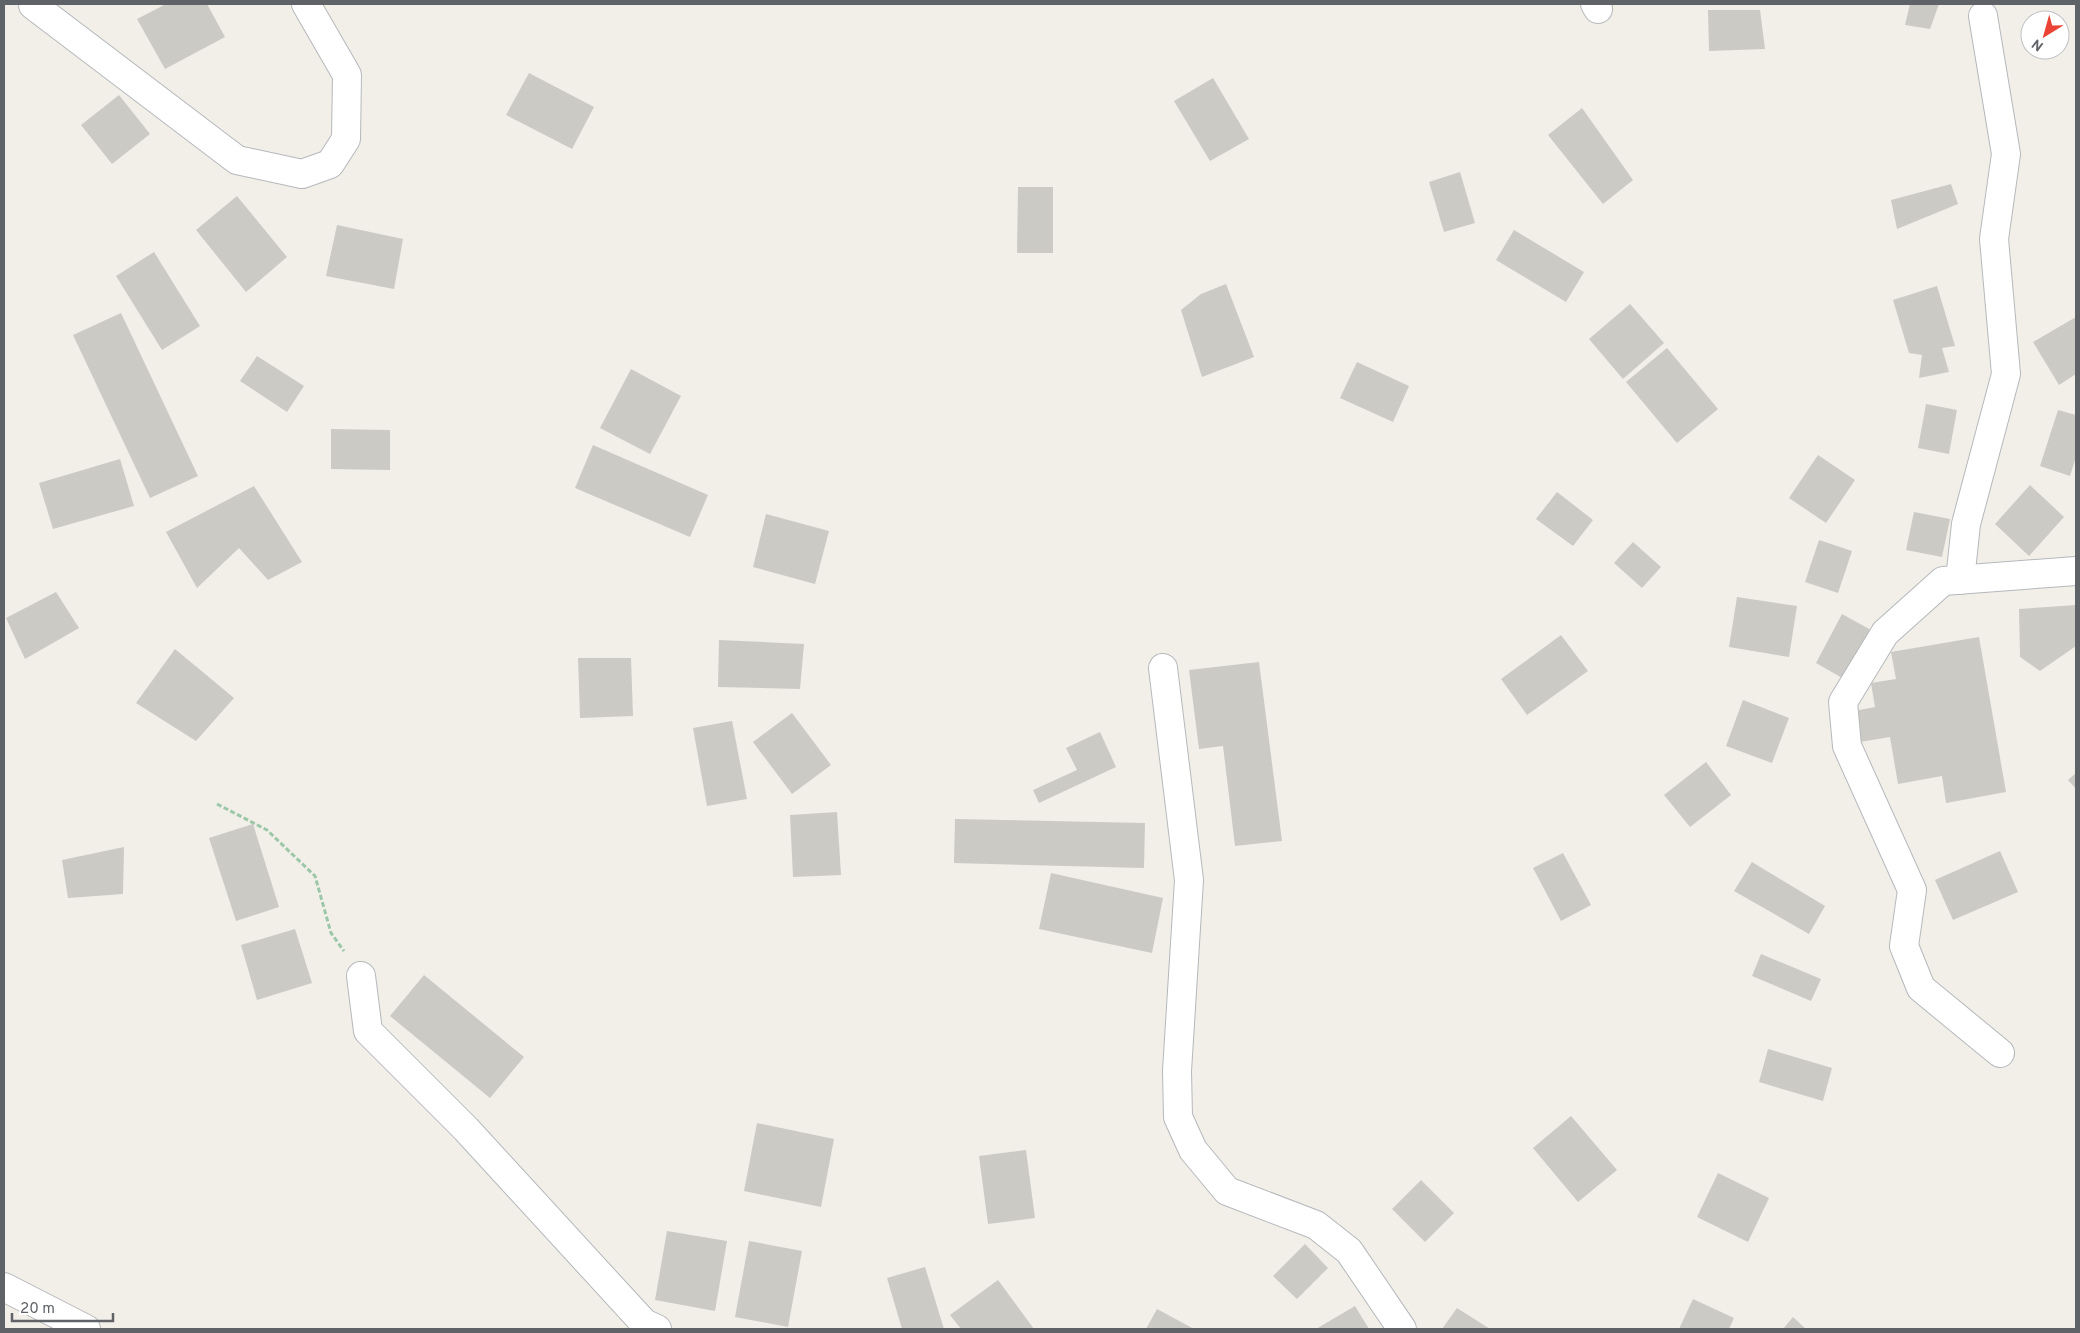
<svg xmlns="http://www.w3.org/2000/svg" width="2080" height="1333" font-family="Overpass,sans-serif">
<rect width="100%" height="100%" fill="#f1efe8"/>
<g fill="#cccac5">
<path d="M166 4H207L225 37 165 69 137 19Z"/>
<path d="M1910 4H1939L1930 29 1905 25Z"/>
<path d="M1708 10H1760L1765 49 1709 51Z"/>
<path d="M529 73 594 107 572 149 506 115Z"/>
<path d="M1213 78 1249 139 1210 161 1174 101Z"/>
<path d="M119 95 150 134 112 164 81 125Z"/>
<path d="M1582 108 1633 180 1603 204 1548 135Z"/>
<path d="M1460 172 1475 223 1444 232 1429 182Z"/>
<path d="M1951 184 1958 204 1897 229 1891 200Z"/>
<path d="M1018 187H1053V253H1017Z"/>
<path d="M237 196 287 257 246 292 196 230Z"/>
<path d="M337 225 403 239 394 289 326 276Z"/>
<path d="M1514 230 1584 272 1566 302 1496 260Z"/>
<path d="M154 252 200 326 162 350 116 276Z"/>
<path d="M1226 284 1254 357 1202 377 1181 310 1201 294Z"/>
<path d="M1937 286 1955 346 1942 348 1949 372 1919 378 1922 355 1909 353 1893 300Z"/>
<path d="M1630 304 1664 343 1623 379 1589 339Z"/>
<path d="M121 313 198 476 150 498 73 335Z"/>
<path d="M2076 317V374L2059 385 2033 342Z"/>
<path d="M1667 348 1718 409 1677 443 1626 382Z"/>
<path d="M257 356 304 386 287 412 240 381Z"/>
<path d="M1357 362 1409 386 1393 422 1340 398Z"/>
<path d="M631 369 681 396 650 454 600 428Z"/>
<path d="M1926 404 1957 410 1949 454 1918 448Z"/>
<path d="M2058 410 2076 415V457L2070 476 2040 466Z"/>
<path d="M331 429 390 430V470L331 469Z"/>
<path d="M593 445 708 495 690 537 575 488Z"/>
<path d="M1818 455 1855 480 1826 523 1789 498Z"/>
<path d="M120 459 134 506 53 529 39 483Z"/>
<path d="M2030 485 2064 517 2029 556 1995 524Z"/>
<path d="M254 486 302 562 268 580 239 548 197 588 166 532Z"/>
<path d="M1557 492 1593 520 1573 546 1536 519Z"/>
<path d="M1914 512 1950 519 1942 557 1906 550Z"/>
<path d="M766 514 829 531 815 584 753 567Z"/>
<path d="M1819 540 1852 551 1838 593 1805 582Z"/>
<path d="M1633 542 1661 567 1642 588 1614 563Z"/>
<path d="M56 592 79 628 25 659 6 618Z"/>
<path d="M1737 597 1797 606 1789 657 1729 647Z"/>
<path d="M2076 605V646L2040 671 2020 657 2019 609Z"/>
<path d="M1842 614 1871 630 1844 679 1816 663Z"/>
<path d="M1561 635 1588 671 1527 715 1501 679Z"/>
<path d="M1979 637 2006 792 1946 803 1942 776 1898 784 1890 737 1860 742 1854 711 1875 707 1871 683 1896 679 1891 652Z"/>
<path d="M719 640 804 644 800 689 718 687Z"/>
<path d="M175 649 234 698 196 741 136 703Z"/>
<path d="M578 658H631L633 716 580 718Z"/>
<path d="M1259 662 1282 841 1235 846 1223 746 1199 749 1189 670Z"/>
<path d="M1743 700 1789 718 1772 763 1726 746Z"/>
<path d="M792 713 831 765 792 794 753 742Z"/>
<path d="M732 721 747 799 707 806 693 728Z"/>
<path d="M1100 732 1116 767 1039 803 1033 790 1077 770 1066 748Z"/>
<path d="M1706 762 1731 795 1690 827 1664 795Z"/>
<path d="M2076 773V789L2068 780Z"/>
<path d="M837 812 841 875 793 877 790 815Z"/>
<path d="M955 819 1145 823 1144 868 954 863Z"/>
<path d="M253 824 279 907 236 921 209 838Z"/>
<path d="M124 847 123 894 68 898 62 860Z"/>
<path d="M2000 851 2018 892 1953 920 1935 880Z"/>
<path d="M1563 853 1591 905 1561 921 1533 868Z"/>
<path d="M1752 862 1825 906 1809 934 1734 891Z"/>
<path d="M1051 873 1163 898 1152 953 1039 929Z"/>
<path d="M295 929 312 983 257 1000 241 945Z"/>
<path d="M1761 954 1821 979 1811 1001 1752 976Z"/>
<path d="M424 975 524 1057 490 1098 390 1016Z"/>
<path d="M1768 1049 1832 1068 1823 1101 1759 1082Z"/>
<path d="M1571 1116 1617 1170 1578 1202 1533 1148Z"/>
<path d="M757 1123 834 1139 821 1207 744 1191Z"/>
<path d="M1026 1150 1035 1218 988 1224 979 1156Z"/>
<path d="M1718 1173 1769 1198 1748 1242 1697 1217Z"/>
<path d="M1421 1180 1454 1213 1425 1242 1392 1209Z"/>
<path d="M667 1231 727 1241 715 1311 655 1300Z"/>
<path d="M749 1241 802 1251 788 1327 735 1317Z"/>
<path d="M1305 1244 1328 1268 1297 1299 1273 1276Z"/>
<path d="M925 1267 944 1329H902L887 1278Z"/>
<path d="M998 1280 1034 1329H961L950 1315Z"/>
<path d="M1693 1299 1734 1318 1729 1329H1679Z"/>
<path d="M1355 1306 1369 1329H1316Z"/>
<path d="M1457 1308 1490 1329H1442Z"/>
<path d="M1157 1309 1194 1329H1146Z"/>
<path d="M1793 1317 1806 1329H1783Z"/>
</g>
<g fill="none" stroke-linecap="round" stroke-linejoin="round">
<g stroke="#b5b8bc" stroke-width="30">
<g id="minor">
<path d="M1595 4 1598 9"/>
<path d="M33 5 237 160 302 174 330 164 346 139 347 75 306 4"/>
<path d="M1960 580 1966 524 2006 374 1994 239 2006 154 1983 16"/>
<path d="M1163 668 1189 880 1177 1071 1178 1117 1193 1150 1227 1191 1316 1225 1349 1251 1402 1329"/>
<path d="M361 976 368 1031 466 1129 644 1323 657 1329"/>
<path d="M2000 1053 1921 988 1904 946 1912 890 1847 746 1843 702 1885 633 1943 581 2076 571"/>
<path d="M4 1287 86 1329"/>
</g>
</g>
<path stroke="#9cc7a9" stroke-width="3" stroke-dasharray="5 2.5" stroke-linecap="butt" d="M217 804 267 830 315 876 331 933 344 951"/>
<use href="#minor" stroke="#fff" stroke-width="28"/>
</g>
<rect width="2080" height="1333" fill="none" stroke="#5f6368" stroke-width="10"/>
<g transform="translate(2045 35) rotate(217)"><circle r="24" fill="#ffffff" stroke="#bfc1c3"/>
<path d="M0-4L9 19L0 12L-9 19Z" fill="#ea4335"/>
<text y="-8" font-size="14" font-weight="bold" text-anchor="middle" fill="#5f6368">N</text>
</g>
<path d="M12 1313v8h101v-8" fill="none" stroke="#5f6368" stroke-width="2.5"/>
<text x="20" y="1313" font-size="15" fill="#5f6368" stroke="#ffffff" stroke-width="4" paint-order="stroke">20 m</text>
</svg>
